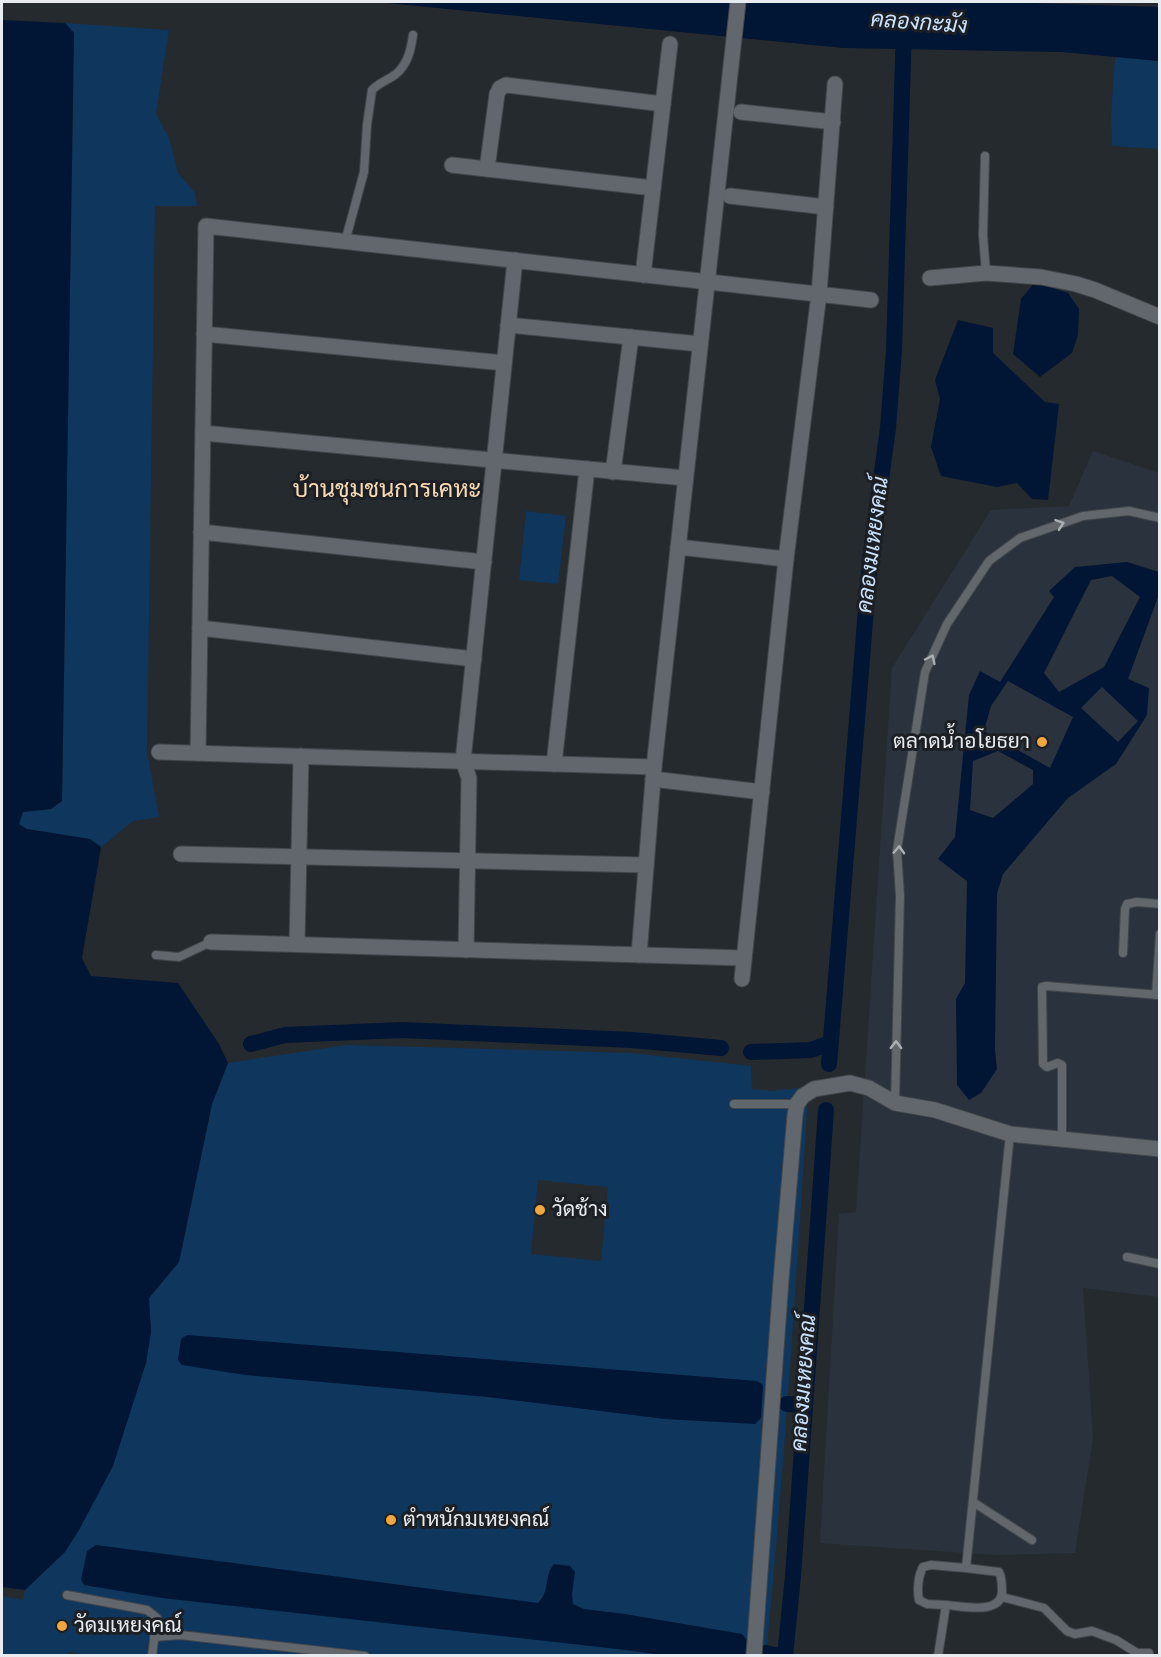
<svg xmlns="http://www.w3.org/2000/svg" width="1161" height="1657" font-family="Overpass,Sarabun,sans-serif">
<rect width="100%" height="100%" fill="#252a2f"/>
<path fill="#2a333d" d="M1093 451 1159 473V1297L1083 1288 1093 1438 1075 1553 995 1555 820 1543 839 1214 856 1212 892 668 991 510 1069 506Z"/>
<g fill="#0f365d" fill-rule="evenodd">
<path d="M65 23 169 30 156 114 169 138 178 173 195 193 197 206H155L147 752 159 817 133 821 101 847 90 839 26 829 19 824 23 812 51 809 62 801 74 33Z"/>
<path d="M1115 57 1159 61V149L1112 146 1111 116Z"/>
<path d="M526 511 566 516 558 584 519 580Z"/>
<path d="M346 1045 631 1053 751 1066 752 1089 773 1091 807 1087V1113C795 1294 784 1475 766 1655L94 1656 69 1652 65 1656 2 1655V1596L23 1600 25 1590 65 1552 146 1363 151 1332 149 1298 179 1262 212 1104 228 1063ZM538 1180 608 1187 601 1261 531 1254Z"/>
</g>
<g fill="#001634" fill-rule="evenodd">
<path d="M377 2H1002L1159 7V61L1061 52 843 48Z"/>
<path d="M2 20 65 23 74 33 62 801 51 809 23 812 19 824 27 829 90 839 101 847 82 958 91 976 178 983 219 1044 228 1063 212 1104 179 1262 149 1298 151 1332 146 1363 113 1466 79 1530 65 1552 25 1590 2 1587Z"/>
<path d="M1035 282 1068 293 1079 309 1078 335 1072 353 1040 377 1013 354 1021 299Z"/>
<path d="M958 320 993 328V353L1045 402 1059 404 1048 500 1032 499 1017 483 997 487 941 476 931 447 940 399 935 380Z"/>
<path d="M1127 562 1159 572V597H1158L1128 679 1149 688 1147 715 1116 764 1068 798 1003 874 997 894 995 1049 997 1069 981 1093 969 1100 957 1085 956 999 965 983 967 881 938 859 955 837 969 695 980 671 1000 682 1054 597 1049 591 1075 567ZM1112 576 1140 597 1104 667 1059 692 1044 673 1091 580ZM1008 681 1073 717 1050 768 984 731 991 706ZM1102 687 1138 721 1118 742 1081 708ZM998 751 1033 770V784L993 818 970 810 973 761Z"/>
<path d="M187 1335 757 1381 763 1385 761 1418 755 1424 665 1419 487 1397 245 1375 182 1365 178 1360 181 1339Z"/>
<path d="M96 1545 538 1603C550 1592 544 1575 554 1564L570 1566 575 1572 572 1594 573 1604 584 1609 625 1614 742 1634 747 1640 745 1655H662L626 1650 162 1598 84 1585 81 1580 87 1551Z"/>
</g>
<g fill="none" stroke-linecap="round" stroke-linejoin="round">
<g stroke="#001634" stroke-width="16">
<path d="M251 1044 285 1035 402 1030 632 1040 721 1048"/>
<path d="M751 1052 811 1050 830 1043"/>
<path d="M829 1064 870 560 888 428 894 350 904 28"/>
<path d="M787 1404 805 1405"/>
<path d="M766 1653 779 1656"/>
<path d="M785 1656 793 1576 826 1110"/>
</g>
<g stroke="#42464b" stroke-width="10">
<g id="lane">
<path d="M985 156 983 235 986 273"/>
<path d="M345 242 364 172 367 125 372 90C379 83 388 80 396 74 408 64 411 49 413 35"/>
<path d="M1123 953 1125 909 1127 904 1137 902 1160 904"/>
<path d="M156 955 179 957 211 942"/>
<path d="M1156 995 1160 934"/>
<path d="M895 1103 900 896 897 850 925 672 947 624 989 561 1020 538 1083 516 1129 511 1160 518"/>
<path d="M734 1104H797"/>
<path d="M1062 1139V1065L1058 1063 1047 1067 1043 1064 1042 987 1046 986 1160 995"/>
<path d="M1127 1257 1160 1264"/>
<path d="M973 1502 1032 1540"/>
<path d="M67 1595 147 1610 157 1618 152 1656"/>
<path d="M1002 1597 1044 1608 1067 1631 1075 1634 1092 1631 1116 1640 1137 1653H1149"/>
<path d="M946 1605C962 1606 1003 1616 1002 1590 1002 1583 1002 1578 999 1572L966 1568"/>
<path d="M154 1637 180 1635 365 1656"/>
<path d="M938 1656 946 1605 927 1604 919 1600C917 1590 918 1576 923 1567L931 1565 966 1568 1010 1134"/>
</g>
</g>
<g stroke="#42464b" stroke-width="17">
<g id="street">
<path d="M741 112 833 122"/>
<path d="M452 165 653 188"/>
<path d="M487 169 497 94 500 88 506 85 663 104"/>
<path d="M730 196 826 207"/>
<path d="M643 275 670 44"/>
<path d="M930 278 986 273 1041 277 1076 284 1095 290 1160 317"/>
<path d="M508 325 700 344"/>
<path d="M204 334 504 363"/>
<path d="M203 433 685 478"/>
<path d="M613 472 631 337"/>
<path d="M201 532 484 562"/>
<path d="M678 547 786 559"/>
<path d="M200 628 474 659"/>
<path d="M159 752 654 767"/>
<path d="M198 753 206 226 871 300"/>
<path d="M554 764 587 469"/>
<path d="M653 779 762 792"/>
<path d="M181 854 646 865"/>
<path d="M211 942 744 958"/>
<path d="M297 944 301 756"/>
<path d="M466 950 469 778 463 761 515 260"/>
<path d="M639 955 654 767 738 2"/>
<path d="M742 979 786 559 819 294 835 84"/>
<path d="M754 1656 781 1280 795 1115 797 1104 803 1096 814 1089 850 1083 869 1088 895 1103 935 1110 1010 1134 1160 1149"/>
</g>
</g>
<use href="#lane" stroke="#61676d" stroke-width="8"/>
<use href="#street" stroke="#61676d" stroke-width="15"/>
</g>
<defs><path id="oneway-chevron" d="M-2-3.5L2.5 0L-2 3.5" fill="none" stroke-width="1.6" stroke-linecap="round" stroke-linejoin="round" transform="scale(1.5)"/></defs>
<g stroke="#abb0b4">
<use href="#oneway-chevron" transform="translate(1060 524) rotate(-19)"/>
<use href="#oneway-chevron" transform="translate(931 659) rotate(-65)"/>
<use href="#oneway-chevron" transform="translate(899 850) rotate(-87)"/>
<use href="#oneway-chevron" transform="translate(896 1045) rotate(-89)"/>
</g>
<g fill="#efa73e" stroke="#1c2025" stroke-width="2">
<circle cx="1042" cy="742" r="6"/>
<circle cx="540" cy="1210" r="6"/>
<circle cx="391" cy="1520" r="6"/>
<circle cx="62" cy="1626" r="6"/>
</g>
<g text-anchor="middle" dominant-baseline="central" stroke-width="6" stroke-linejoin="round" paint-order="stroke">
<g font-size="21" fill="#e8ebef" stroke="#1c2025" text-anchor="start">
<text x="1030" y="742" text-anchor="end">ตลาดน้ำอโยธยา</text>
<text x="552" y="1210">วัดช้าง</text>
<text x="403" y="1520">ตำหนักมเหยงคณ์</text>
<text x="74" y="1626">วัดมเหยงคณ์</text>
</g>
<g font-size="22" font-style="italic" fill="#cbe3fe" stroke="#1c2025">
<text transform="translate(919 24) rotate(4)">คลองกะมัง</text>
<text transform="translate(874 545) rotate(-83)">คลองมเหยงคณ์</text>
<text transform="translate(805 1383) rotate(-86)">คลองมเหยงคณ์</text>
</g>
<g font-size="24" fill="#f9dab4" stroke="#1c2025">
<text x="387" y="491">บ้านชุมชนการเคหะ</text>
</g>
</g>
<rect width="1161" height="1657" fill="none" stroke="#e8ebef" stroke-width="6"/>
</svg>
